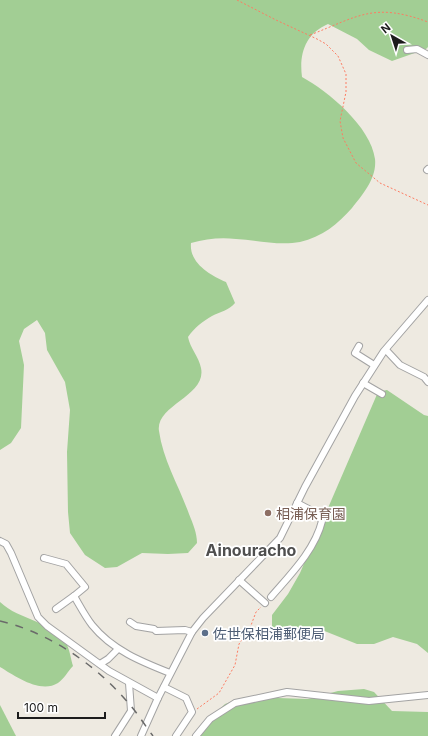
<svg xmlns="http://www.w3.org/2000/svg" width="428" height="736" font-family="Inter,'Noto Sans JP',sans-serif">
<rect width="100%" height="100%" fill="#eeeae1"/>
<g fill="#a2ce94">
<path d="M0 0H428V47L426 49 392 61 369 50 357 39 328 24C305 34 299 54 302 77 328 91 371 127 375 159 377 178 363 194 352 208 338 224 322 237 300 242 279 246 257 240 236 239 220 237 206 239 191 243 189 263 210 275 226 282L235 303C229 310 220 312 212 316 203 321 194 328 188 337 190 348 199 357 201 368 207 396 155 405 159 431 163 460 179 486 189 514 193 524 197 533 197 543L188 553 168 554 142 553 117 567 105 568 85 555 70 533 68 512 67 452 70 410 65 382 47 350 45 333 37 320 24 329 19 341 24 365 21 428 11 443 0 450Z"/>
<path d="M387 390 424 415 428 416V653L417 644 393 637 374 644H357L322 630 293 639 280 640 272 627V615L288 594 300 573 378 392Z"/>
<path d="M0 602C20 621 52 620 67 645 70 651 71 660 73 666 68 671 64 679 58 683 40 694 15 676 0 667Z"/>
<path d="M364 689 374 692 392 711 428 712V736H192L225 704 245 697 308 699 338 691Z"/>
<path d="M0 705 16 736H0Z"/>
</g>
<g fill="none" stroke-linecap="round" stroke-linejoin="round">
<g stroke="#a3a3a3" stroke-width="8">
<g id="minor">
<path d="M407 50 417 49 428 55"/>
<path d="M427 170 428 169"/>
<path d="M359 346 355 353 374 365"/>
<path d="M386 350 400 365 424 377 428 382"/>
<path d="M363 383 382 394"/>
<path d="M0 541 6 544 11 553 38 617 47 626 109 671 158 698"/>
<path d="M44 558 66 564 85 587 74 596C80 606 85 616 92 625 112 650 142 662 170 673"/>
<path d="M239 580 265 603"/>
<path d="M271 597C290 575 315 550 322 521L316 513 297 503"/>
<path d="M56 609 74 596"/>
<path d="M130 622 136 626 154 629 156 631 185 630 192 632"/>
<path d="M100 664 108 659 118 649"/>
<path d="M164 687 186 698 192 712 176 736"/>
<path d="M115 736 131 711 129 683"/>
<path d="M141 736 158 698 192 632 203 618 280 538 305 487 355 396 384 351 428 300"/>
<path d="M196 736 210 719 235 703 287 692 369 701 428 695"/>
</g>
</g>
<g stroke="#fd7c62" stroke-width="1" stroke-dasharray="2 2" stroke-linecap="butt">
<path d="M237 0 276 20 317 39 326 44 338 56 346 74V92L340 121 343 138 356 163 380 183 428 205"/>
<path d="M310 35C359 16 374 2 428 22"/>
<path d="M197 709 219 693 235 665 239 644 250 628 256 612 261 607"/>
</g>
<use href="#minor" stroke="#fff" stroke-width="6"/>
<path stroke="#6a6a6a" stroke-width="1.5" stroke-dasharray="8 8" stroke-linecap="butt" d="M0 621C52 633 102 669 135 711 141 719 147 728 153 736"/>
</g>
<circle fill="#8d6e63" stroke="#fff" stroke-width="1.5" cx="268" cy="513" r="4"/>
<circle fill="#5c6f8a" stroke="#fff" stroke-width="1.5" cx="205" cy="633" r="4"/>
<g text-anchor="middle" dominant-baseline="central" stroke-width="3.5" stroke-linejoin="round" paint-order="stroke">
<g font-size="14" fill="#785e54" stroke="#fff" text-anchor="start">
<text x="276" y="513">相浦保育園</text>
</g>
<g font-size="14" fill="#4e5e75" stroke="#fff" text-anchor="start">
<text x="213" y="633">佐世保相浦郵便局</text>
</g>
<g font-size="16" font-weight="bold" fill="#4f4f4f" stroke="#fff">
<text x="251" y="550">Ainouracho</text>
</g>
</g>
<g transform="translate(392 36) rotate(321)" stroke="#ffffff" stroke-width="3" paint-order="stroke">
<path d="M0-3L7 15L0 10L-7 15Z" fill="#1c1c1c"/>
<text y="-6" font-size="11" font-weight="bold" text-anchor="middle" fill="#1c1c1c">N</text>
</g>
<path d="M18 712v6h87v-6" fill="none" stroke="#1c1c1c" stroke-width="2"/>
<text x="24" y="712" font-size="12" fill="#1c1c1c" stroke="#ffffff" stroke-width="3" paint-order="stroke">100 m</text>
</svg>
